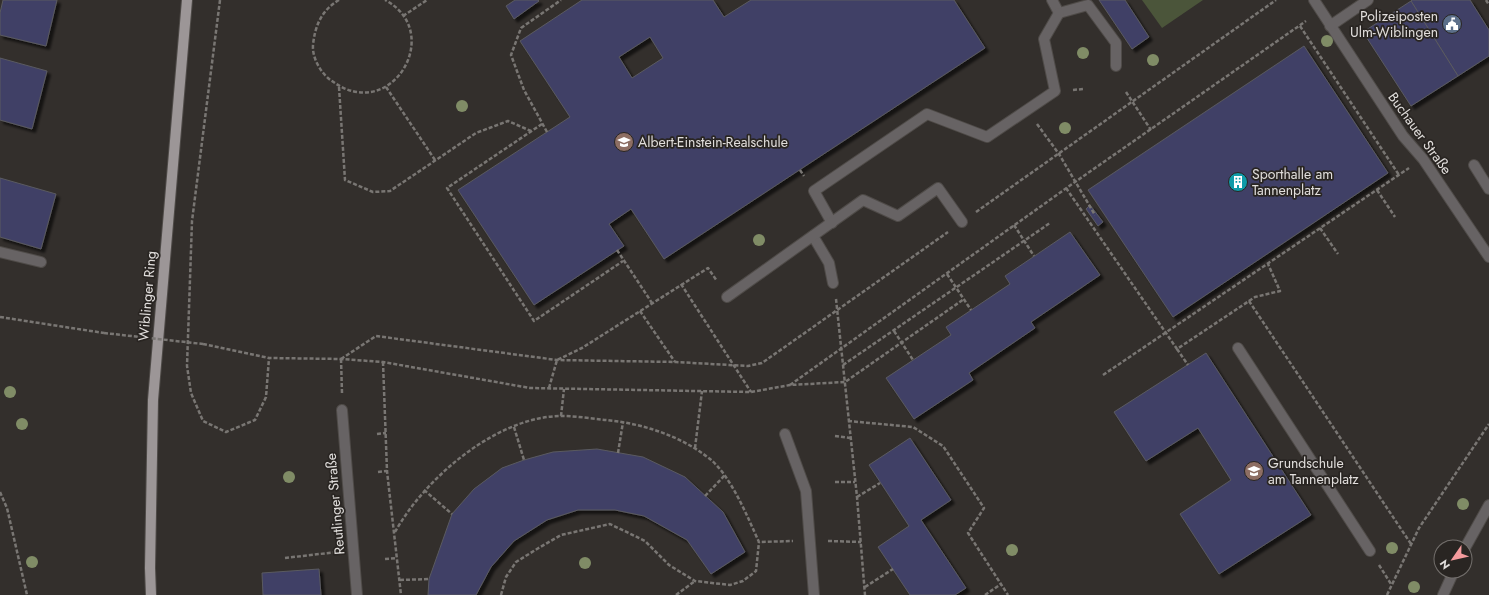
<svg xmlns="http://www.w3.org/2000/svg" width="1489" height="595" font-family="Jost,sans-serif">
<defs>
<filter id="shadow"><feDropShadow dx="3.5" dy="3.5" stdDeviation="1" flood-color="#0009"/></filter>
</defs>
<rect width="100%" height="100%" fill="#332f2c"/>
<path fill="#4b553a" d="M1142 0H1203L1162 28Z"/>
<g fill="#404066" stroke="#5a5a60" fill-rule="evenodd" filter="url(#shadow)">
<path d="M3 0H57L46 46 0 35V13Z"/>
<path d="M515 0H538L539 1 514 19 506 6Z"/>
<path d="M582 0H713L724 17 751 0H954L985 48 664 259 631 209 609 224 624 246 534 305 458 190 570 117 520 41ZM650 37 663 58 632 78 619 57Z"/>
<path d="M1099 0H1125L1149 37 1132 49Z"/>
<path d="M1412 0H1470L1489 30V56L1458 76 1411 1Z"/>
<path d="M1411 1 1458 76 1411 106 1363 32Z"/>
<path d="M1304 46 1388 173 1173 317 1088 190Z"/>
<path d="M0 58 47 71 32 129 0 120Z"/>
<path d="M0 178 56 194 41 249 0 237Z"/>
<path d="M1090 205 1103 222 1098 226 1086 209Z"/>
<path d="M1070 232 1100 275 1031 322 1035 328 969 373 973 380 914 419 886 378 951 335 946 327 1010 284 1005 276Z"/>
<path d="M1206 353 1311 515 1219 574 1180 514 1231 480 1198 428 1146 461 1114 412Z"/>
<path d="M910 438 951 500 921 520 966 588 955 595H910L878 547 909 526 869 465Z"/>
<path d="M597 449 643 457 685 477 723 512 745 552 711 574 687 540 644 516 615 510H578L547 520 514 541 491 567 476 595H428L429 579 452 514 474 489 502 468 524 460 553 452Z"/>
<path d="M319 569 321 595H263L262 573Z"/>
</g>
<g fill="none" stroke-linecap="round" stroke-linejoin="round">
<g stroke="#4f4b48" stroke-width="12">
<g id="minor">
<path d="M1052 0 1059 13 1088 5 1116 43V66"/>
<path d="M1314 0 1403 136 1423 159 1489 257"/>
<path d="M1330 26 1368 0"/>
<path d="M1474 165 1489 189"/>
<path d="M832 223 814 191 927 114 987 137 1055 91 1044 39 1059 13"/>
<path d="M813 236 829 263 833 283"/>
<path d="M0 252 41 262"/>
<path d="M727 297 863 200 898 216 938 188 962 222"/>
<path d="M1238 348 1370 551"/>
<path d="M342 410 357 595"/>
<path d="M785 434 806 491 814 595"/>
<path d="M1465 548 1489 505"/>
<path d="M1443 595 1454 571"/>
</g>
</g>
<g stroke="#4f4b48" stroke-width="12">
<path id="major" d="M151 595 150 568 153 400 187 0"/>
</g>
<g stroke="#797673" stroke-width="2.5" stroke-dasharray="4 2" stroke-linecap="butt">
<path d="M220 0 192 221 187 366 191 393 203 421 226 432 255 420 266 397 269 358"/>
<path d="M339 0C322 10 315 25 313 45 312 58 321 74 332 81 391 125 446 32 385 0"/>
<path d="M1486 0 1489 5"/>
<path d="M403 16 427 0"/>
<path d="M1300 26 1399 175"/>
<path d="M339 87 345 180 373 192 390 191 476 133 508 121 531 131"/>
<path d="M386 87 435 160"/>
<path d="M1073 90 1083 89"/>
<path d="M1126 92 1151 130"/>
<path d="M542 124 447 188 534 321 623 261"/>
<path d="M1037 124 1059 154 1095 215"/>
<path d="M547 132 524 90 511 55 521 28 561 0"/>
<path d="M800 170 804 176"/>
<path d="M1066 188 1177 349 1249 301 1411 544"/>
<path d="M1377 190 1395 217"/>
<path d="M976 212 1276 0"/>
<path d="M1014 225 1034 256"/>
<path d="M1320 228 1338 254"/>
<path d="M617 250 652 303"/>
<path d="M947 274 971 310"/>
<path d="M681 284 751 392"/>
<path d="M836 299 857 497 865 595"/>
<path d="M1249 301 1255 297 1280 291 1268 264"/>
<path d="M640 311 675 362"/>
<path d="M0 317 104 333"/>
<path d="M894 331 913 360"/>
<path d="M203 344 269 358 341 359 383 362 530 388 751 392 790 385 845 382 964 299"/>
<path d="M1177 349 1188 365"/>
<path d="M341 359 376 336 557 360 676 362 748 366 762 363 948 232"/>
<path d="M341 359 342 393"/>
<path d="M383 362 387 471 401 595"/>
<path d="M843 365 1050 223"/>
<path d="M1103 375 1409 168"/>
<path d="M790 385 1075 182 1306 21"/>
<path d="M549 388 557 360 582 348 708 268 717 281"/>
<path d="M561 416 564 389"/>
<path d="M848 421 913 427 943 446 984 508 968 533 1008 595"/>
<path d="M514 427 524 460"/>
<path d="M377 434 386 433"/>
<path d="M835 436 850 438"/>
<path d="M695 448 702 391"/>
<path d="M618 453 623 422"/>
<path d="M378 472 387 471"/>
<path d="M835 482H855"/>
<path d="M424 490 452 514"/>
<path d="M0 492 7 508 27 595"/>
<path d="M705 496 725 475"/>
<path d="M857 497 880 483"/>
<path d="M395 532C425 478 497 416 562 416 577 416 593 419 607 420 644 424 681 436 710 459 731 476 748 518 759 542L793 541"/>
<path d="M828 541 861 542"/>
<path d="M285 558 337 552"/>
<path d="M385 559 397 558"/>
<path d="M1379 565 1391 584"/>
<path d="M400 580 429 579"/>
<path d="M865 587 893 569"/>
<path d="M501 595 506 577 516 562 537 549 561 535 610 524 645 541 669 565 695 581 730 585 743 581 756 571 759 542"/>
<path d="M676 595 695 581"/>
<path d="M985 595 1001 584"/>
<path d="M1387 595 1419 528 1489 424"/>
</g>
<use href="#minor" stroke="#676364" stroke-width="10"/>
<use href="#major" stroke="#9c9697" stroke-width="10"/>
<path stroke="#797673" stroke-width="2.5" stroke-dasharray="4 2" stroke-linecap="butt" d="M104 333 203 344"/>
</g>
<g fill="#808c66">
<circle cx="1327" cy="41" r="6"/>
<circle cx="1083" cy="53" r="6"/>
<circle cx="1153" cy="60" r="6"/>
<circle cx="462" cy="106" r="6"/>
<circle cx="1065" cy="128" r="6"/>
<circle cx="759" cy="240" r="6"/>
<circle cx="10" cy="392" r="6"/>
<circle cx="22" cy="424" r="6"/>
<circle cx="289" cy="477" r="6"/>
<circle cx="1463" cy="504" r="6"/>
<circle cx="1392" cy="548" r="6"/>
<circle cx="1012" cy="550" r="6"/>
<circle cx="32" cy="562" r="6"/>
<circle cx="585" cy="563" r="6"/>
<circle cx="1414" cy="587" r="6"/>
</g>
<defs>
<g id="civic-disc" transform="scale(1)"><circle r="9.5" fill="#5c6f8a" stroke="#292522"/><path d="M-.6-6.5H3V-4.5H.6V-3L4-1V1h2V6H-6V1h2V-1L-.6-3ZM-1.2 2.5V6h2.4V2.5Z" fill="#fff"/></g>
<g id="school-disc" transform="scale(1)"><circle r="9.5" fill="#8d6e63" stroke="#292522"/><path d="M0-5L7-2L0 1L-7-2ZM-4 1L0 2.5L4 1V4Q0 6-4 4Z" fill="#fff"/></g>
<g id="building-disc" transform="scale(1)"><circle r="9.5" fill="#0f9aa8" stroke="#292522"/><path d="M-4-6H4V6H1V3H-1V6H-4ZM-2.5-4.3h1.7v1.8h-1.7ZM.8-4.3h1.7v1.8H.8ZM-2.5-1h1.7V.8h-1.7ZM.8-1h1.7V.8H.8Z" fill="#fff"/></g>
</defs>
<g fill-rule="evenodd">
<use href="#civic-disc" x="1452" y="24"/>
<use href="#school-disc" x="624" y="142"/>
<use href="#building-disc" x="1238" y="182"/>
<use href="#school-disc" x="1254" y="471"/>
</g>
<g text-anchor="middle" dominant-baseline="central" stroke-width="3.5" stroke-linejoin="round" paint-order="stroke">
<g font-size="14" fill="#e1dedc" stroke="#292522" text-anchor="start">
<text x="1438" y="16" text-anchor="end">Polizeiposten<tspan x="1438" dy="16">Ulm-Wiblingen</tspan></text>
<text x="638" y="142">Albert-Einstein-Realschule</text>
<text x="1252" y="174">Sporthalle am<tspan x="1252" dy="16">Tannenplatz</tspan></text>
<text x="1268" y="463">Grundschule<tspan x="1268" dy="16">am Tannenplatz</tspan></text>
</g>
<g font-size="14" fill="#e1dedc" stroke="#292522">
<text transform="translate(1420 133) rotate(54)">Buchauer Straße</text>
<text transform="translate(147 296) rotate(-85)">Wiblinger Ring</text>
<text transform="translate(335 504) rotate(-95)">Reutlinger Straße</text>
</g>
</g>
<g transform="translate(1453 559) rotate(236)"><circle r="19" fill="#292522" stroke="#736f6c"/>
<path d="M0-3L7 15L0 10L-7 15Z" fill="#f59b9d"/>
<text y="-6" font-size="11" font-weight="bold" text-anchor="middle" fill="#e1dedc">N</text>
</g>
</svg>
